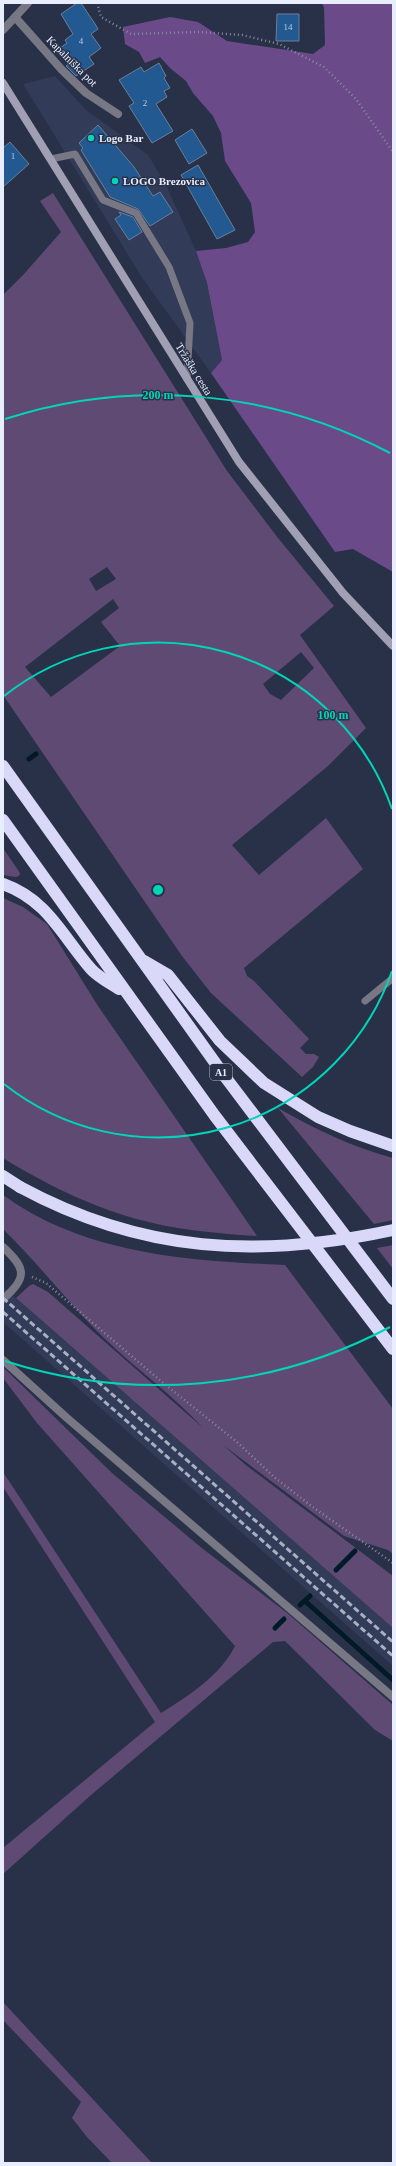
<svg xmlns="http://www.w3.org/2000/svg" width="396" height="2166" font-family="Georgia,serif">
<rect width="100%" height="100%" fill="#293149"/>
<g fill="#323b58">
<path d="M55 76 85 109 148 155 165 183 196 251 207 283 222 360 211 373 143 279 23 84Z"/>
<path d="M3 1287 393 1628V1666L3 1322Z"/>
</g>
<g fill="#5f4a74" fill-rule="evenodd">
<path d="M53 193 227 471 278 538 334 606 300 635 366 728 328 766 232 845 259 875 326 818 363 869 244 968 247 976 254 981 309 1039 300 1048 306 1054H314L319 1057 313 1067 302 1077 211 993 182 956 3 695V295L24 274 61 232 40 201ZM107 567 116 579 96 591 89 579ZM113 599 119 608 101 622 120 646 51 697 25 667ZM301 652 314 668 281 700 270 694 263 684Z"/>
<path d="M3 848 20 873 19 876 15 877 3 875Z"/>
<path d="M3 898 23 907 47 924 98 1006 257 1236C224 1234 189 1231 157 1224 102 1212 50 1187 3 1158Z"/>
<path d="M278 1108C315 1129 352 1147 393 1158V1220L374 1224Z"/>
<path d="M3 1195C84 1254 188 1261 285 1265L393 1409V1554L388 1550 344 1536 223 1445 247 1466 393 1576V1628L16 1298 29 1286 33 1284 48 1292 202 1427C173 1395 136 1369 105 1339 69 1304 39 1264 3 1229Z"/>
<path d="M393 1245V1269L377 1248Z"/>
<path d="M3 1367 112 1473 203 1549 286 1612 393 1705V1741L375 1730 285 1641 273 1642 91 1795 3 1874V1848L155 1722 3 1487V1472L161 1713C187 1697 221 1675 235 1646L37 1423 3 1378Z"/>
<path d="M3 2002 137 2147 152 2163H112L87 2137 72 2118 81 2102 3 2020Z"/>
</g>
<path fill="#6b4a8a" d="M322 3H393V572L353 549 335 552 211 373 222 360 207 283 196 251 226 248 248 242 255 232 251 203 225 161 221 133 213 116 193 93 186 81 170 68 160 57 145 63 139 52 125 44 123 27 170 17 198 22 227 41 313 54 325 45 324 8Z"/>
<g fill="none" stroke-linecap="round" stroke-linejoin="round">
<g stroke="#001a27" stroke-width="5">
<path d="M29 759 36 754"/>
<path d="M336 1570 355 1551"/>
<path d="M305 1601 393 1680"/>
<path d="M300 1605 310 1596"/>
<path d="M275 1628 284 1619"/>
</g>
</g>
<g fill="#235991" stroke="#6a7f97">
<path d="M77 3H81L95 24 98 29 91 34 101 48 89 57 94 64 76 76 66 66 70 63 60 48 67 43 65 40 73 34 61 14Z"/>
<path d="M277 14H299V41H276Z"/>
<path d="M159 63 166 76 164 78 170 88 164 91 167 97 156 104 173 131 152 143 129 106 134 103 119 80 141 67 144 72Z"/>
<path d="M98 125 134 167 153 196 160 192 173 212 150 226 138 209 110 197 81 150 83 148 79 143Z"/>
<path d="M192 129 207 153 189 164 175 140Z"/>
<path d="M10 142 29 164 3 187V148Z"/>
<path d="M198 165 235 230 217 239 181 175Z"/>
<path d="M119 212 133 217 142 232 129 240 115 219 121 215Z"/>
</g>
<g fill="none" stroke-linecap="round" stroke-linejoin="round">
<g stroke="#848b9f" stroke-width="2.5" stroke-dasharray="1 3" stroke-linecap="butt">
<path d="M97 3 101 17 131 34 199 32 242 35 279 44 324 67 356 99 393 152"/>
<path d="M32 1277 46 1283 162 1382 237 1442 274 1477 314 1508 393 1563"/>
</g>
<g stroke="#787885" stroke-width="7">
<path d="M51 159 75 154 103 200 136 213 169 267 190 323 187 379"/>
<path d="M365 1001 393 978"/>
</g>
<g stroke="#787885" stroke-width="8">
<path d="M15 17 62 70 86 93 118 114"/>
<path d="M3 30 28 3"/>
<path d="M3 1247C26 1268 28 1278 3 1299"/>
<path d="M3 1360 67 1418 393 1697"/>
</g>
<path stroke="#a09fb3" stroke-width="8" d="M3 83 239 462 343 593 393 646"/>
<g stroke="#dad8f8" stroke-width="12">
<path d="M3 766 226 1078 393 1299"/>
<path d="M3 820 215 1116 393 1349"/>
<path d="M3 884C48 900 62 936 91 969 98 977 110 983 119 989"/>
<path d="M144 961 168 975 220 1041 264 1083 318 1117 350 1131 393 1146"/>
<path d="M3 1176 20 1187"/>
</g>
<g stroke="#aab0c3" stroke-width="3" stroke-dasharray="6 3" stroke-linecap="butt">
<path d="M3 1298 393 1642"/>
<path d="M3 1312 393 1656"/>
</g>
<path stroke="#dad8f8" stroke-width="12" d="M20 1187C142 1253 259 1259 393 1230"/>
</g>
<g fill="none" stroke="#00d5b7" stroke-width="2">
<path d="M392 971A248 248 0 0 1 4 1084M4 696A248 248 0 0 1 392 809"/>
<path d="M390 1327A495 495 0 0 1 5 1361M5 419A495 495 0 0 1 390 453"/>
</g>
<g fill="#00d5b7" stroke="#293149" stroke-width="1.5">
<circle cx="91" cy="138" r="4"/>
<circle cx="115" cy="181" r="4"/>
</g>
<g text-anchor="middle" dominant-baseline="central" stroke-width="3" stroke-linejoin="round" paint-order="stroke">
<g font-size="9" fill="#b7c9e3">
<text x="288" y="27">14</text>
<text x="81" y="41">4</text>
<text x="145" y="103">2</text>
<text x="13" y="156">1</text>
</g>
<rect fill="#293149" stroke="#afb5c8" stroke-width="1" x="210" y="1064" width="22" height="16" rx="3"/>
<g font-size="10" font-weight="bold" fill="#e8eefe">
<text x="221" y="1072">A1</text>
</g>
<g font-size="11" fill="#e8eefe" stroke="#293149">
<text transform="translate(72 61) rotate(45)">Kapalniška pot</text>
<text transform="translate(194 369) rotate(58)">Tržaška cesta</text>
</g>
<g font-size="11" font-weight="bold" fill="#e8eefe" stroke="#293149" text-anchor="start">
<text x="99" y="138">Logo Bar</text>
<text x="123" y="181">LOGO Brezovica</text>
</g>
</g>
<circle cx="158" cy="890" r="6" fill="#00d5b7" stroke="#293149" stroke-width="2"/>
<g font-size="12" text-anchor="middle" font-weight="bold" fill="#00d5b7" stroke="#293149" stroke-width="3" stroke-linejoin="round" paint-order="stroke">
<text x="158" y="399">200 m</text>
<text x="333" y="719">100 m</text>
</g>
<rect width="396" height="2166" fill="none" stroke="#e8eefe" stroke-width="8"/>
</svg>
